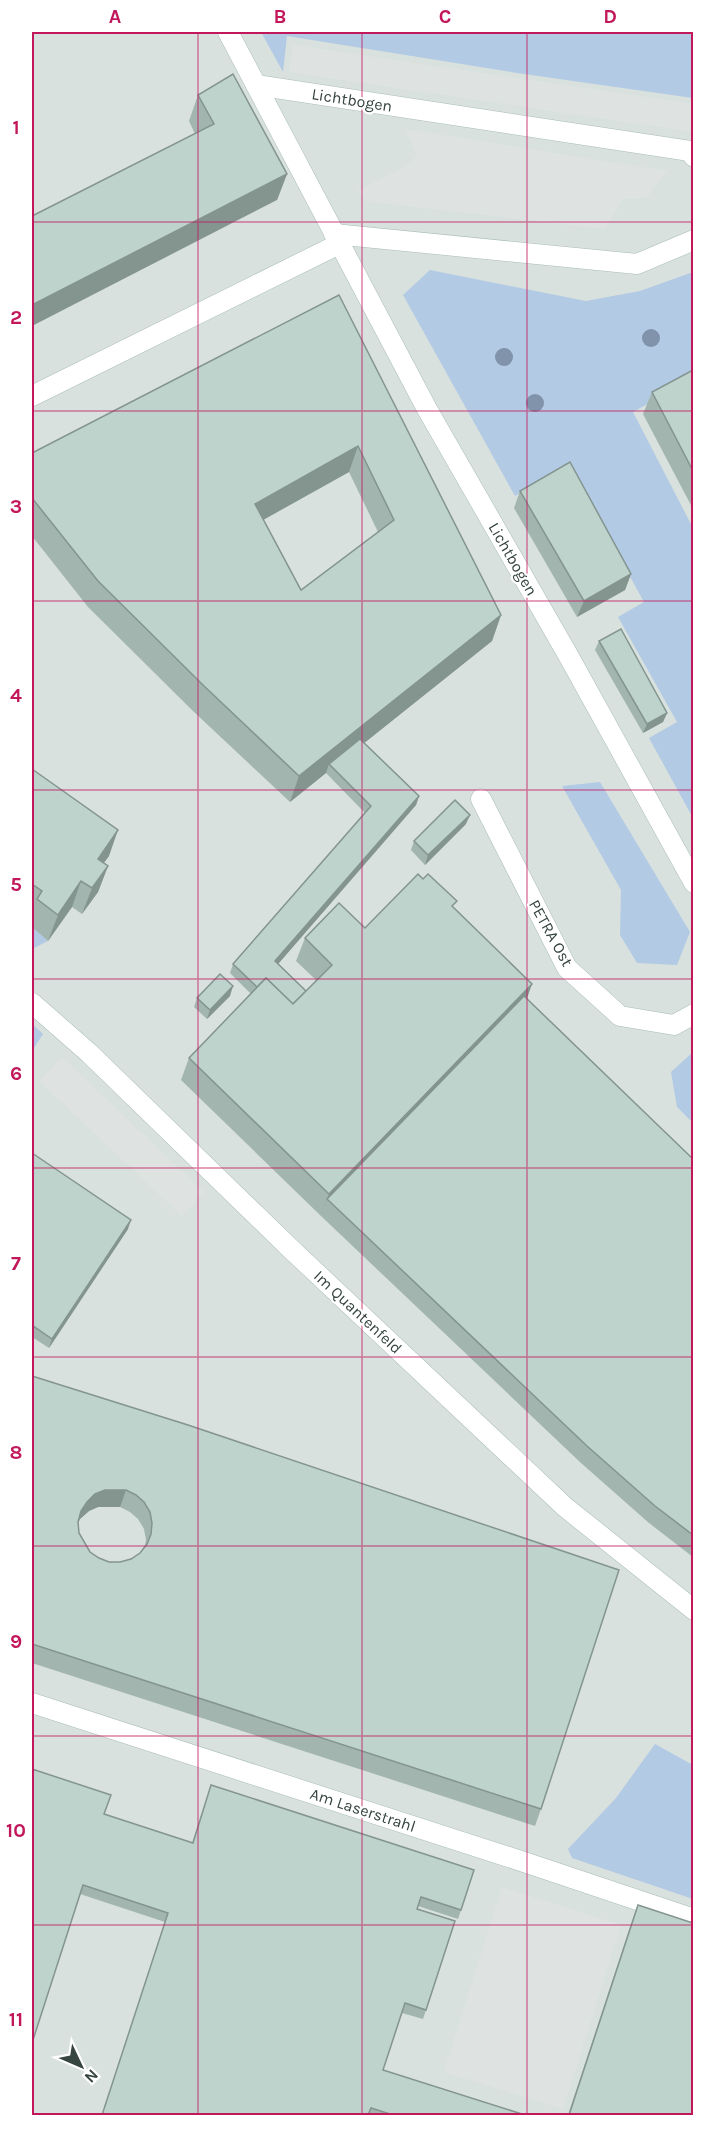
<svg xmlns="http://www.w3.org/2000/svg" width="725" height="2147" font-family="Karla,sans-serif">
<rect width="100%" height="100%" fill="#e7f2f0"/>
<rect fill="#d8e1de" x="32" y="32" width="661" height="2083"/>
<g fill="#b2cae4">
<path d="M261 32H693V98L524 74 287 36 283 72Z"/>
<path d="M430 270 586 301 640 291 693 272V379L633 412 693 528V818L649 738 677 722 618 617 644 602 569 466 515 496 403 295Z"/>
<path d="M600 782 690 932 677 965 637 963 620 935 621 890 562 786Z"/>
<path d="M32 927 48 941 32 949Z"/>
<path d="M32 1024 43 1034 32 1051Z"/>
<path d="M693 1052V1123L677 1107 671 1072Z"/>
<path d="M655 1744 693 1765V1899L572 1858 568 1849 616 1798Z"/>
</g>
<g fill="#dee3e2">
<path d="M293 45 693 104V132L289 72Z"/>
<path d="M405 129 667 171 646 198 623 199 605 229 365 201 358 190 404 168 417 156Z"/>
<path d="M62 1057 204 1192 182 1216 39 1081Z"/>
<path d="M502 1887 621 1925 563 2109 444 2072Z"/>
</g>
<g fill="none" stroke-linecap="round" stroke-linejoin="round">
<g stroke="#aabdb8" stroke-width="21">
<g id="lane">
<path d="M228 32 427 409 568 655 694 883"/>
<path d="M256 85 690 151 694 157"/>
<path d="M334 234 637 264 694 240"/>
<path d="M32 396 339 244"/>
<path d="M481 799 567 968 620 1016 674 1025 694 1014"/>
<path d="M32 1003 89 1053 292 1250 565 1507 694 1610"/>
<path d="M32 1703 527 1863 694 1919"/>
</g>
</g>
<use href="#lane" stroke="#fff" stroke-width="20"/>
</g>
<g fill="#8192ab">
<circle cx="651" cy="338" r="9"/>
<circle cx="504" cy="357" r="9"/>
<circle cx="535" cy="403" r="9"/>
</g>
<g fill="#a3b5af" fill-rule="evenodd">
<path d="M198 95 287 174 277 200 195 134 189 121Z"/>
<path d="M339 295 501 615 492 641 364 743 419 796 416 805 278 964 306 991 316 980 296 961 305 938 365 928 454 908 527 999 693 1159V1557L649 1523 581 1463 321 1216 181 1080 189 1058 251 994 230 973 233 964 365 813 326 773 290 802 194 712 88 607 32 536V453ZM349 472 378 532 301 590 263 520Z"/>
<path d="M693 370V509L643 414 652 392Z"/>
<path d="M520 491 631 574 625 590 577 617 514 508Z"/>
<path d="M599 641 667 713 663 722 643 733 595 650Z"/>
<path d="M32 769 109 856 103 863 108 866 98 892 82 914 72 907 48 941 32 927Z"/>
<path d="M466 824 425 865 411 850 414 841Z"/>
<path d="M230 996 207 1019 194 1007 197 998Z"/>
<path d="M32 1153 128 1229 49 1348 32 1337Z"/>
<path d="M32 1376 541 1809 535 1826 32 1663ZM98 1507H120L130 1512 138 1519 144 1529 146 1540 145 1546 140 1553 131 1559 120 1562H109L99 1558 90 1552 79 1533 78 1523 80 1519 89 1511Z"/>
<path d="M211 1785 461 1910 458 1919 418 1906 417 1909 426 2010 423 2019 402 2013 383 2070 525 2115H102L165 1922 80 1894 104 1814 192 1843Z"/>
<path d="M638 1905 693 2115H568L630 1927Z"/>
</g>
<g fill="#84948f">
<path d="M287 174 277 200 32 326V305Z"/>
<path d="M358 446 349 472 245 530 255 504Z"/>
<path d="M631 574 625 590 577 617 584 601Z"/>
<path d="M501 615 492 641 333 768 329 764 326 773 290 802 299 776Z"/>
<path d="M667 713 663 722 643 733 647 724Z"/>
<path d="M419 796 416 805 272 971 275 961Z"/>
<path d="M470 815 466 824 425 865 428 855Z"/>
<path d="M118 830 109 856 88 885 98 859Z"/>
<path d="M108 866 98 892 82 914 92 888Z"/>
<path d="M81 881 72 907 48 941 58 915Z"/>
<path d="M532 984 524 1007 327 1199 321 1216 329 1194Z"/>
<path d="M233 986 230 996 207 1019 210 1010Z"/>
<path d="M131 1220 128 1229 49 1348 52 1339Z"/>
<path d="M105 1490H126L120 1507H98L89 1511 80 1519 75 1528 81 1511 87 1502 95 1494Z"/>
</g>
<g fill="#bdd3cc" stroke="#84948f" stroke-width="1.5" fill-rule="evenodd">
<path d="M233 74 287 174 32 305V216L214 124 198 95Z"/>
<path d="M339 295 501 615 299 776 204 686 98 581 32 498V453ZM358 446 394 520 301 590 255 504Z"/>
<path d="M693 370V471L652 392Z"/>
<path d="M570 462 631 574 584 601 520 491Z"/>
<path d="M621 629 667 713 647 724 599 641Z"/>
<path d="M360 739 419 796 275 961 306 991 293 1004 266 978 257 987 233 964 371 806 329 764Z"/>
<path d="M32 769 118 830 98 859 108 866 92 888 81 881 58 915 37 899 42 891 32 884Z"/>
<path d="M455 800 470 815 428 855 414 841Z"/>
<path d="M418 874 423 879 428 874 457 901 452 906 532 984 329 1194 189 1058 266 978 293 1004 332 965 305 938 339 903 365 928Z"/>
<path d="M220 974 233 986 210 1010 197 998Z"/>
<path d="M524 996 693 1159V1535L655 1506 587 1446 327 1199Z"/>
<path d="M32 1153 131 1220 52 1339 32 1325Z"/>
<path d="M32 1376 188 1425 619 1570 541 1809 32 1644ZM105 1490H126L136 1495 144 1502 150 1512 152 1523 151 1534 147 1544 140 1553 131 1559 120 1562H109L99 1558 90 1552 79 1533 78 1522 81 1511 87 1502 95 1494Z"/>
<path d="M32 1769 111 1795 104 1814 193 1843 211 1785 474 1870 461 1910 421 1897 417 1909 455 1921 426 2010 405 2003 383 2070 525 2115H393L371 2108 368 2115H102L168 1913 83 1885 32 2043Z"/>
<path d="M638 1905 693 1923V2115H569Z"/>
</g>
<path fill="none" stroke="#c2185b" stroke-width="1.5" stroke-opacity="0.55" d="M198 32V2116M362 32V2116M527 32V2116M32 222H694M32 411H694M32 601H694M32 790H694M32 979H694M32 1168H694M32 1357H694M32 1546H694M32 1736H694M32 1925H694"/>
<g text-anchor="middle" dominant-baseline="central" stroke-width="4.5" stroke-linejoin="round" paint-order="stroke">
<g font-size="16" fill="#364540" stroke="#fff">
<text transform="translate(352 100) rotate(9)">Lichtbogen</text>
<text transform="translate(513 559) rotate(60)">Lichtbogen</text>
<text transform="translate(551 933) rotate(61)">PETRA Ost</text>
<text transform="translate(358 1312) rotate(43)">Im Quantenfeld</text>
<text transform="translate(363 1810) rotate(18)">Am Laserstrahl</text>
</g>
</g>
<rect width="725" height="2147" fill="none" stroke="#ffffff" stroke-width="66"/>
<g transform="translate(81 2066) rotate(134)" stroke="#ffffff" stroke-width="4.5" paint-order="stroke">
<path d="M0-4.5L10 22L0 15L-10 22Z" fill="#364540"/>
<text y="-9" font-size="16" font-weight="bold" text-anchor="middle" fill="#364540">N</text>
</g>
<rect x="33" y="33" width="659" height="2081" fill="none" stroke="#c2185b" stroke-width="2"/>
<g font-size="20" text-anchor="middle" font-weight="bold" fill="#c2185b">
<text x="115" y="23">A</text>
<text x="280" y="23">B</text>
<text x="445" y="23">C</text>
<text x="610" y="23">D</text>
<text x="16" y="134">1</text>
<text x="16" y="324">2</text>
<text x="16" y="513">3</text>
<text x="16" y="702">4</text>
<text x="16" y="891">5</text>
<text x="16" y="1080">6</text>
<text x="16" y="1270">7</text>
<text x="16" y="1459">8</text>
<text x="16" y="1648">9</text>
<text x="16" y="1837">10</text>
<text x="16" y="2026">11</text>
</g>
</svg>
